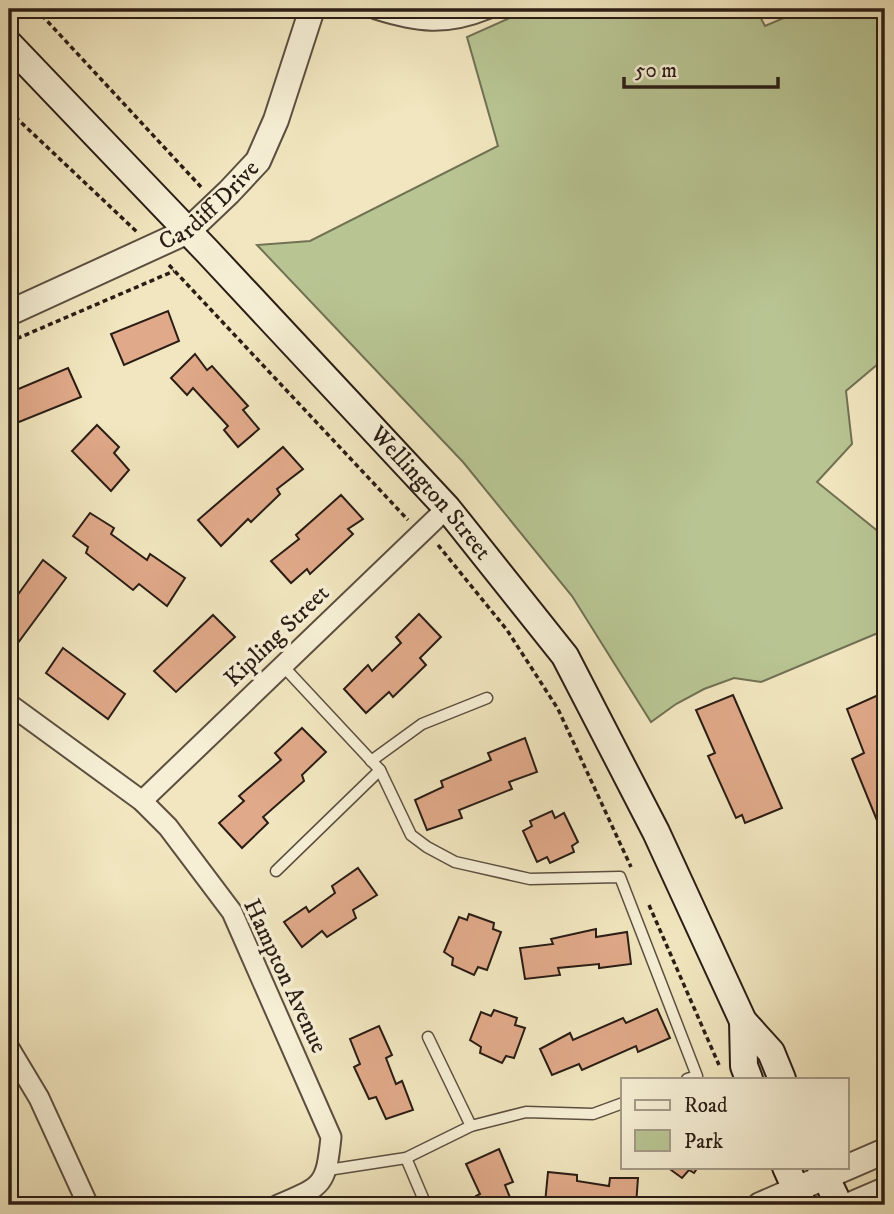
<svg xmlns="http://www.w3.org/2000/svg" width="894" height="1214" font-family="'IM FELL DW Pica',serif">
<rect width="100%" height="100%" fill="#f1e6bf"/>
<filter id="stains"><feTurbulence type="fractalNoise" baseFrequency=".00286" numOctaves="4"/><feColorMatrix values="0 0 0 0 .2 0 0 0 0 .09 0 0 0 0 .02 0 0 0 .5 -.17"/></filter>
<radialGradient id="worn" r=".72"><stop offset=".6" stop-color="#630" stop-opacity="0"/><stop offset="1" stop-color="#630" stop-opacity=".3"/></radialGradient>
<path fill="#b8c593" stroke="#717154" stroke-width="2" d="M530 9H756L765 26 805 9H885V358L846 391 852 444 817 482 885 537V630L761 682 734 678 704 689 676 704 651 722 572 596 463 462 257 245 310 241 498 146 467 37Z"/>
<g fill="#e0a989" stroke="#2a1d15" stroke-width="2">
<path d="M168 311 179 341 124 365 111 334Z"/>
<path d="M195 354 207 370 212 366 248 406 243 410 259 429 238 447 224 430 228 426 193 388 187 395 171 378Z"/>
<path d="M68 368 81 397 9 426V393Z"/>
<path d="M97 425 119 447 114 453 129 470 111 491 72 451Z"/>
<path d="M283 447 303 469 277 489 280 494 251 522 248 519 221 546 198 520Z"/>
<path d="M341 495 363 519 348 529 353 534 310 574 307 569 291 583 271 561 299 539 296 535Z"/>
<path d="M90 513 114 528 111 534 147 560 150 554 185 578 167 606 139 584 133 590 86 553 88 547 73 536Z"/>
<path d="M43 560 66 578 9 655V607Z"/>
<path d="M419 614 441 637 420 658 426 665 393 697 389 692 366 713 344 689 368 665 372 671 401 643 396 637Z"/>
<path d="M213 615 235 637 176 692 154 671Z"/>
<path d="M63 648 125 694 108 719 46 673Z"/>
<path d="M885 692V840L852 759 864 753 847 709Z"/>
<path d="M733 695 782 808 745 823 742 815 736 818 708 756 715 753 696 710Z"/>
<path d="M302 728 326 752 302 775 304 781 263 817 268 823 242 848 219 823 244 801 239 796 281 760 275 753Z"/>
<path d="M525 738 537 772 509 782 512 789 459 810 462 818 427 830 415 800 443 787 441 781 491 760 488 753Z"/>
<path d="M552 811 555 818 564 813 578 842 572 846 574 852 550 863 547 857 537 862 523 831 532 826 530 821Z"/>
<path d="M358 868 377 895 353 910 356 918 327 937 322 931 302 947 284 922 306 907 309 912 335 893 332 886Z"/>
<path d="M469 914 494 923 493 929 501 932 487 970 478 967 474 975 452 965 453 958 444 952 459 917 467 920Z"/>
<path d="M596 929V937L627 932 631 964 599 968V964L558 968 560 975 525 979 520 948 553 944 551 939Z"/>
<path d="M657 1009 670 1038 638 1052 636 1046 582 1070 579 1064 552 1075 540 1049 570 1033 573 1040 623 1018 626 1023Z"/>
<path d="M494 1010 517 1018 515 1025 525 1028 514 1058 506 1056 502 1063 480 1053 481 1047 470 1040 481 1012 491 1016Z"/>
<path d="M379 1026 392 1055 386 1058 396 1084 402 1081 413 1110 386 1119 376 1097 369 1099 354 1067 360 1064 350 1039Z"/>
<path d="M499 1149 513 1182 505 1185 513 1205H480L476 1196 480 1194 466 1164Z"/>
<path d="M667 1167H698L694 1173 689 1170 682 1178Z"/>
<path d="M548 1172 577 1175V1181L609 1186 610 1178H638L636 1205 545 1203Z"/>
</g>
<g fill="none" stroke-linecap="round" stroke-linejoin="round">
<g stroke="#5c4f40" stroke-width="13">
<g id="service">
<path d="M282 665 380 770 411 835 427 847 455 862 530 879 620 877 697 1076 687 1079"/>
<path d="M371 761 422 724 487 698"/>
<path d="M276 871 380 770"/>
<path d="M428 1037 471 1126"/>
<path d="M406 1158 426 1205"/>
<path d="M328 1170 406 1158 471 1126 526 1112 593 1114 623 1103"/>
</g>
</g>
<g stroke="#5c4f40" stroke-width="23">
<g id="minor">
<path d="M376 9C417 22 446 26 487 9"/>
<path d="M9 704 142 801 168 827 232 912 331 1137C326 1186 323 1186 278 1205"/>
<path d="M142 801 447 508"/>
<path d="M9 1048 39 1098 88 1205"/>
</g>
</g>
<g stroke="#5c4f40" stroke-width="28">
<g id="tertiary">
<path id="s1" d="M9 313 188 231 229 192 258 161 276 120 312 9"/>
<path d="M760 1205 885 1151"/>
<path d="M850 1205 885 1190"/>
</g>
</g>
<g stroke="#2a1d15" stroke-width="30">
<g id="secondary">
<path id="s2" d="M9 44 207 251 447 508 565 656 656 832 743 1021 771 1052 782 1079"/>
<path d="M743 1021 744 1066 749 1079"/>
<path d="M786 1167 803 1205"/>
<path d="M821 1167 839 1205"/>
</g>
</g>
<g stroke="#2a1d15" stroke-width="3.5" stroke-dasharray="5 3.5" stroke-linecap="butt">
<path d="M36 9 201 187"/>
<path d="M9 111 137 232"/>
<path d="M169 265 408 520"/>
<path d="M9 342 174 271"/>
<path d="M438 545 507 630 558 709 631 867"/>
<path d="M649 905 719 1065"/>
</g>
<use href="#service" stroke="#f6efd5" stroke-width="10"/>
<use href="#minor" stroke="#f6efd5" stroke-width="19"/>
<use href="#tertiary" stroke="#f6efd5" stroke-width="24"/>
<use href="#secondary" stroke="#f6efd5" stroke-width="26"/>
</g>
<g text-anchor="middle" dominant-baseline="central" stroke-width="7" stroke-linejoin="round" paint-order="stroke">
<g font-size="24" fill="#2a1d15" stroke="#f6efd5">
<text stroke="none"><textPath href="#s1" startOffset="229">Cardiff Drive</textPath></text>
<text stroke="none"><textPath href="#s2" startOffset="616">Wellington Street</textPath></text>
<text transform="translate(277 636) rotate(-44)">Kipling Street</text>
<text transform="translate(285 976) rotate(65)">Hampton Avenue</text>
</g>
</g>
<rect width="894" height="1214" fill="none" stroke="#f1e6bf" stroke-width="35"/>
<rect x="10" y="10" width="873" height="1193" fill="none" stroke="#2a1d15" stroke-width="3.5"/>
<rect x="18" y="18" width="859" height="1179" fill="none" stroke="#2a1d15" stroke-width="2"/>
<rect x="621" y="1078" width="228" height="91" fill="#f6efd5" stroke="#a49b88" stroke-width="2"/>
<rect x="635" y="1100" width="35" height="10" fill="#f6efd5" stroke="#a49b88" stroke-width="2"/>
<text x="684" y="1112" font-size="21" fill="#2a1d15">Road</text>
<rect x="635" y="1130" width="35" height="21" fill="#b8c593" stroke="#a49b88" stroke-width="2"/>
<text x="684" y="1148" font-size="21" fill="#2a1d15">Park</text>
<path d="M624 77v10h154v-10" fill="none" stroke="#2a1d15" stroke-width="3.5"/>
<text x="635" y="77" font-size="21" fill="#2a1d15" stroke="#f6efd5" stroke-width="5" paint-order="stroke">50 m</text>
<rect width="100%" height="100%" filter="url(#stains)"/>
<rect width="100%" height="100%" fill="url(#worn)"/>
</svg>
